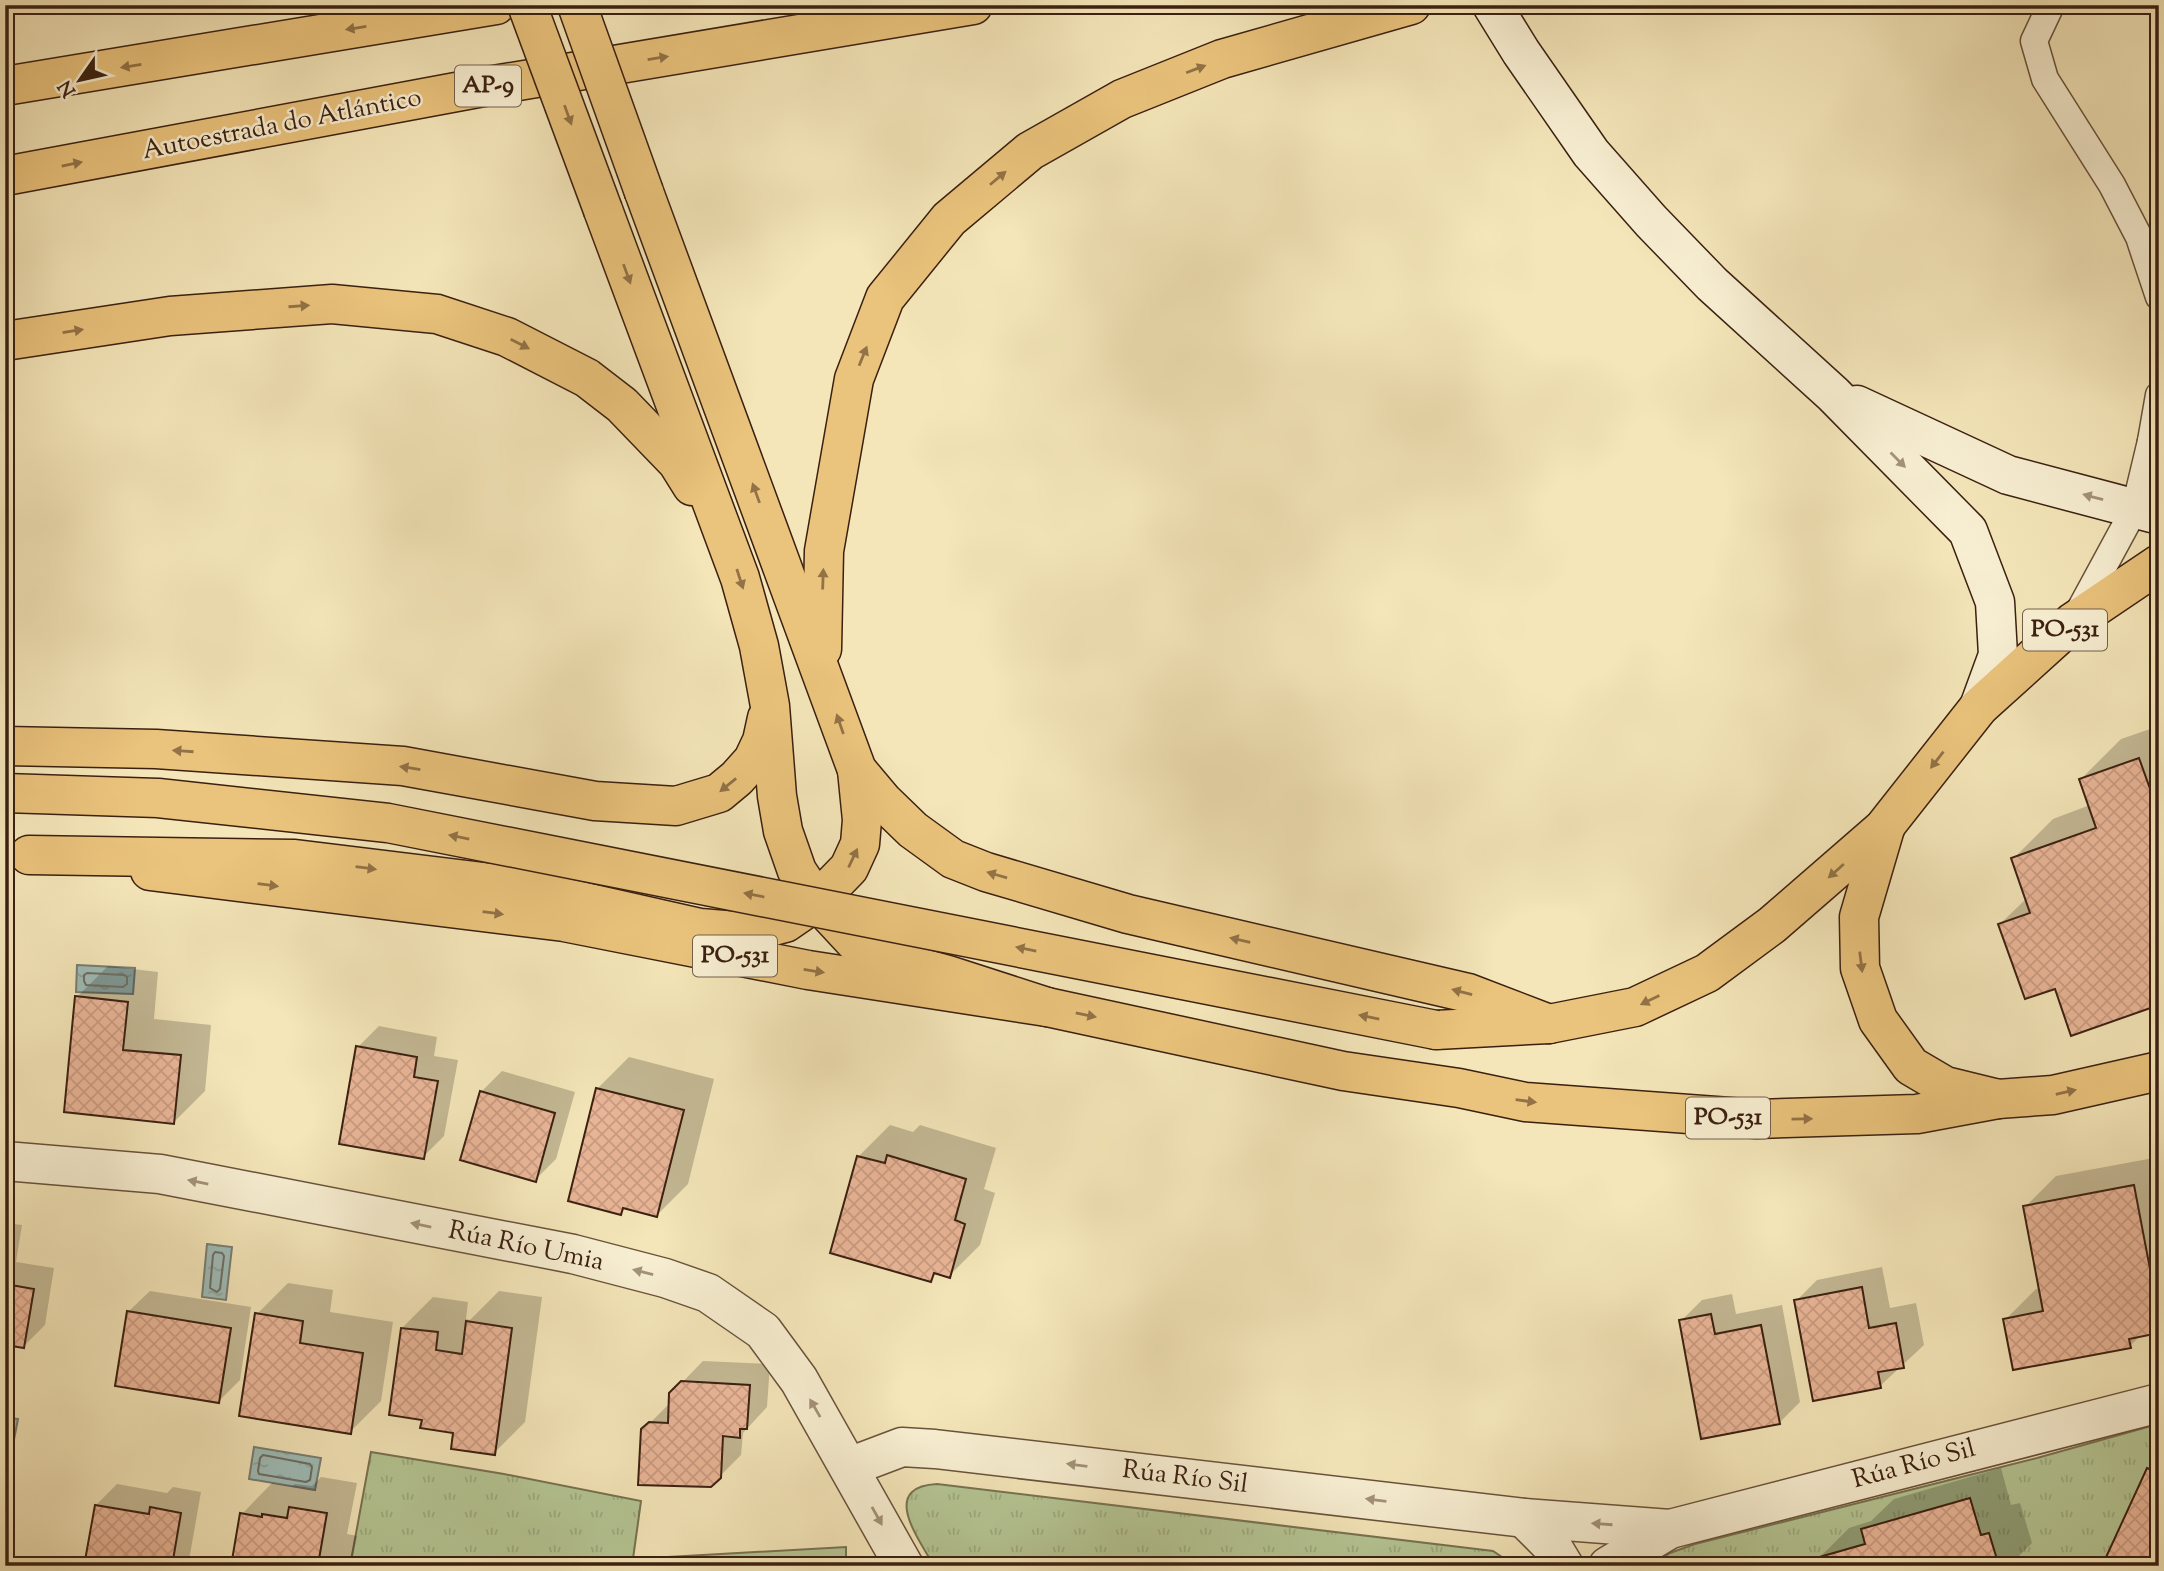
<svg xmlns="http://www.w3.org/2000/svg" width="2164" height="1571" font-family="'Sorts Mill Goudy',serif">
<defs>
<pattern id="grass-tufts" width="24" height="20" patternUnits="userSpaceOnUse" patternTransform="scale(1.75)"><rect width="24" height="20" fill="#b5c694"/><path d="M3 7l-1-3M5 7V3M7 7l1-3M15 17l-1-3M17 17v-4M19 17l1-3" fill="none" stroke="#9daa7f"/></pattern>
<pattern id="water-ripples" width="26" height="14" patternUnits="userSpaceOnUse" patternTransform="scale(1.75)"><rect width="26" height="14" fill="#9fbdb8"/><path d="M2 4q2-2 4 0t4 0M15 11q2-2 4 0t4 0" fill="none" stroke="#8aa29d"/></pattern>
<pattern id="building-cross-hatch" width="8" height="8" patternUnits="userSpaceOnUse" patternTransform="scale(1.75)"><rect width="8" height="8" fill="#eab698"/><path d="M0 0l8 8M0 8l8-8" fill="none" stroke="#ca9c82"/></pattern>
</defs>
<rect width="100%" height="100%" fill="#f4e6b9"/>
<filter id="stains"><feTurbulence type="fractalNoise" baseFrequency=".00286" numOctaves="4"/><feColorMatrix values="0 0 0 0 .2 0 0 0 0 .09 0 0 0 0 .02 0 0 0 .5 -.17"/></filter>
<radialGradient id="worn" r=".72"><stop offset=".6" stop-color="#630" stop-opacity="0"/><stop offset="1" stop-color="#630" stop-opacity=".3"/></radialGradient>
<g fill="url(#grass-tufts)" stroke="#787352" stroke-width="2">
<path d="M2159 1425V1566H1651L1670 1553 1695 1544 2037 1458 2151 1426Z"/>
<path d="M371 1452 504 1474 641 1501 632 1566H350Z"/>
<path d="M937 1484 1493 1551 1515 1566H934C919 1539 879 1487 937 1484Z"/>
</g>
<path fill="#b5c694" stroke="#787352" stroke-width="2" d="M846 1547V1566H632L633 1559Z"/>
<g fill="url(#water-ripples)" stroke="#777e75" stroke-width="2">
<path d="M77 965 135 968 133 994 76 992Z"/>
<path d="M207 1244 232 1247 226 1300 202 1297Z"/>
<path d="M5 1417 18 1419 12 1450 5 1449Z"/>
<path d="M254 1447 321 1458 315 1490 249 1479Z"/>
</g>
<g fill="#0003">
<path d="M2159 726V1003L2056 987 2000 924 2027 898 2013 859 2053 819 2090 805 2081 779 2121 739Z"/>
<path d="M108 966 158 972 154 1019 211 1025 205 1091 174 1122 77 997Z"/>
<path d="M379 1026 437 1037 434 1056 458 1060 444 1136 423 1157 358 1047Z"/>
<path d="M629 1057 714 1079 688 1184 657 1215 626 1207 621 1213 570 1200 598 1088Z"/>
<path d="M502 1071 575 1092 556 1159 535 1180 481 1092Z"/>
<path d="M890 1125 913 1132 920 1125 996 1148 984 1189 995 1193 980 1245 949 1276 938 1272 930 1280 832 1252 859 1156Z"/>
<path d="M2159 1157V1332L2141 1335 2130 1346 2005 1320 2036 1289 2040 1288 2025 1207 2056 1176Z"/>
<path d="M5 1223 22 1225 16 1262 54 1268 45 1325 24 1346 5 1343Z"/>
<path d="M1882 1267 1890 1308 1916 1303 1924 1345 1880 1386 1796 1301 1817 1280Z"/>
<path d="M288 1283 333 1290 330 1312 393 1322 381 1401 350 1432 257 1314Z"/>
<path d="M150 1291 251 1307 240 1380 219 1401 129 1311Z"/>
<path d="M499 1291 542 1297 525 1422 494 1453 455 1431 424 1419 402 1328 433 1297 468 1302 466 1319 470 1320Z"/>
<path d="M1732 1294 1736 1314 1782 1305 1800 1402 1779 1423 1681 1321 1702 1300Z"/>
<path d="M703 1361 770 1364 767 1407 743 1433 741 1455 710 1486 643 1430 670 1403 671 1394Z"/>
<path d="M2159 1458V1566L2148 1469Z"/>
<path d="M2001 1468 2011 1505 2020 1503 2032 1543 2009 1566H1820L1818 1559 1849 1528 1871 1521 1894 1499Z"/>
<path d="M321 1477 357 1483 347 1534 357 1536 351 1566H233L242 1514 272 1483 292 1486 295 1484 312 1486Z"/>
<path d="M117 1484 167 1493 173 1487 201 1492 188 1566 86 1565 96 1505Z"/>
</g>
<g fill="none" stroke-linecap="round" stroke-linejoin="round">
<g stroke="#6d6e64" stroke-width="2">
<path d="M87 973 124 975 127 977V984L123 987 86 985 84 981V975Z"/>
<path d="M215 1252 222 1253 224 1256 220 1289 217 1292 210 1288 213 1255Z"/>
<path d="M263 1455 310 1464 312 1467 310 1480 306 1482 259 1474 258 1471 260 1458Z"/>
</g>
</g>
<g fill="url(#building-cross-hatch)" stroke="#3b2011" stroke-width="2">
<path d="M2139 758 2159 814V1005L2071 1036 2055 989 2025 999 1998 924 2030 913 2011 858 2096 828 2079 779Z"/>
<path d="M75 996 128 1002 123 1050 181 1055 174 1124 64 1112Z"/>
<path d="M356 1046 417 1057 414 1077 438 1081 424 1159 339 1144Z"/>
<path d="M596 1088 684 1110 657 1217 623 1208 621 1215 568 1201Z"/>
<path d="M480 1091 555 1113 536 1182 460 1160Z"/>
<path d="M887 1155 966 1179 955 1220 965 1224 950 1278 934 1273 931 1282 830 1253 857 1156 885 1163Z"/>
<path d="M2134 1185 2159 1316V1333L2129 1339 2131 1348 2013 1370 2003 1319 2043 1311 2023 1206Z"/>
<path d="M5 1284 34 1289 24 1348 5 1345Z"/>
<path d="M1862 1287 1869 1328 1896 1323 1904 1368 1878 1372 1881 1388 1813 1401 1794 1300Z"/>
<path d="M127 1311 231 1328 219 1403 115 1386Z"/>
<path d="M255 1313 303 1321 300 1343 363 1353 351 1434 239 1416Z"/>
<path d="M1711 1314 1715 1334 1761 1325 1780 1424 1701 1439 1679 1320Z"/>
<path d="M466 1321 512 1328 495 1455 451 1449 453 1433 420 1428 422 1420 389 1415 401 1328 438 1332 436 1350 462 1354Z"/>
<path d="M681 1381 750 1385 747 1429H740V1438L723 1436 721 1478 711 1487 638 1485 641 1429 649 1422 668 1423 669 1393Z"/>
<path d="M2147 1468 2159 1473V1566H2102Z"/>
<path d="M1970 1498 1981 1535 1989 1533 1999 1566H1818L1816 1558 1865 1544 1861 1529Z"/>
<path d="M95 1505 149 1514 150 1507 181 1513 172 1566H84Z"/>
<path d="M289 1507 327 1513 318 1565 323 1566H231L240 1513 262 1517V1514L287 1518Z"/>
</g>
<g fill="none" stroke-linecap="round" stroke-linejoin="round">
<g stroke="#69523b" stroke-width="29">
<g id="service">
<path d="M2051 5 2034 41 2045 79 2112 185 2139 237 2159 297"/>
<path d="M2151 441 2159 395"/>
<path d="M2076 617 2135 508 2151 441 2159 430"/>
</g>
</g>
<g stroke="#69523b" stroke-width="41">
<g id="minor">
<path d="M5 1161 160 1174 573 1254 665 1278 708 1293 763 1331 799 1380 904 1566"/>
<path d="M849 1467 902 1447 935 1449 1524 1518 1670 1529"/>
<path d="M1524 1518 1552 1546 1564 1566"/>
<path d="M1608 1566 1670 1529 2159 1403"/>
</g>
</g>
<g stroke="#3b2011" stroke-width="41">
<g id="secondary">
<path d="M1492 5 1521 52 1591 153 1651 221 1712 284 1833 394 1968 531 1995 602 1998 655 1979 707"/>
<path d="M1857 405 2008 475 2159 515"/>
</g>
</g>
<g stroke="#3b2011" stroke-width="41">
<g id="primary">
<path d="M2159 564 2073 622 1979 707 1886 825 1859 917 1860 968 1878 1020 1911 1066 1945 1086 1998 1099 2053 1095 2159 1071"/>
<path d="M150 871 564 922 808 970 1047 1007 1343 1071 1459 1088 1525 1102 1757 1119 1917 1114 1998 1099"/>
<path d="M1436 1030 1549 1024 1635 1007 1707 973 1772 925 1886 826"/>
</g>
</g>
<g stroke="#3b2011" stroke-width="41">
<g id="motorway">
<path d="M5 86 496 5"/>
<path d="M5 176 494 85 973 5"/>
<path d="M644 192 857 770 883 801 913 830 953 859 986 872 1128 914 1468 993 1549 1024"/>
<path d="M603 210 740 578 759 646 770 706 777 796 783 831 797 871 817 901 855 942 889 959 948 975 1047 1007"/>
<path d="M5 341 170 316 332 304 437 314 507 337 587 378 622 405 677 462 692 486"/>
<path d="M822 649 824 551 854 379 885 298 949 219 1030 151 1122 99 1222 59 1411 5"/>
<path d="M5 746 156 749 403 766 595 801 676 806 719 793 737 778 753 760 762 741 767 718"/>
<path d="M29 855 295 859 514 886 700 928 736 931 766 928 785 923 817 901 849 868 860 844 862 820 857 770"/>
</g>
</g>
<use href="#service" stroke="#f8efd2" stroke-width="26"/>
<use href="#minor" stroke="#f8efd2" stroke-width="38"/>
<use href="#secondary" stroke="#f8efd2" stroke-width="38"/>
<use href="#primary" stroke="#eac37c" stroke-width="38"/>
<use href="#motorway" stroke="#eac37c" stroke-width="38"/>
<g stroke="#3b2011" stroke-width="41" stroke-linecap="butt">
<path id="primary-bridge" d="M5 793 158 798 388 823 1436 1030"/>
</g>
<g stroke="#3b2011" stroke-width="41" stroke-linecap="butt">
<g id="motorway-bridge">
<path d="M527 5 603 210"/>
<path d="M577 5 644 192"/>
</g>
</g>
<use href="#primary-bridge" stroke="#eac37c" stroke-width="38"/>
<use href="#motorway-bridge" stroke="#eac37c" stroke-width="38"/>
</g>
<defs><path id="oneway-solid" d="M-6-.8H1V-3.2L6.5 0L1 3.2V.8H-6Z" transform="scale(1.75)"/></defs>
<g fill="#927246">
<use href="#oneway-solid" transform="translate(356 28) rotate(171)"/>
<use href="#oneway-solid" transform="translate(658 58) rotate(-9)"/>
<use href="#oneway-solid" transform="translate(131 66) rotate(171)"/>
<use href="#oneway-solid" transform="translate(1196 69) rotate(-21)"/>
<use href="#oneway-solid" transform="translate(568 115) rotate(70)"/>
<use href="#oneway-solid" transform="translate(72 164) rotate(-11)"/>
<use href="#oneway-solid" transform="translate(998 178) rotate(-40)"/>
<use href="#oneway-solid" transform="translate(627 274) rotate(70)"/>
<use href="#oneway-solid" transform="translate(299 306) rotate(-4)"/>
<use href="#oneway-solid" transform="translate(73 331) rotate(-9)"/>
<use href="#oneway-solid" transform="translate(520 344) rotate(27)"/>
<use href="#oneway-solid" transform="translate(863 356) rotate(-68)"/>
<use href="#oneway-solid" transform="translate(756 493) rotate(-110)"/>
<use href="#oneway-solid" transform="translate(740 579) rotate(72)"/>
<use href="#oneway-solid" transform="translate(823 579) rotate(-88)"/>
<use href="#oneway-solid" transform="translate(840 724) rotate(-109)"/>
<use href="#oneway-solid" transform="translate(183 751) rotate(-176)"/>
<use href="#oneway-solid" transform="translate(1937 760) rotate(128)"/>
<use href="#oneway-solid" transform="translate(410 768) rotate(-171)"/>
<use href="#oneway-solid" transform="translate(728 785) rotate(141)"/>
<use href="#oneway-solid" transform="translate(459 837) rotate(-169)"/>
<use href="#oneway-solid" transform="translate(853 858) rotate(-65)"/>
<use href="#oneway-solid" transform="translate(366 868) rotate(7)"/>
<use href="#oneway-solid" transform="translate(1836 871) rotate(138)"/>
<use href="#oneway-solid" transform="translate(997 875) rotate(-164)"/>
<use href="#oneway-solid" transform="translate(268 885) rotate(7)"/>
<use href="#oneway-solid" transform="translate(754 895) rotate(-169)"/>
<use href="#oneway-solid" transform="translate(493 913) rotate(7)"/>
<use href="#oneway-solid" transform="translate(1240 940) rotate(-167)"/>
<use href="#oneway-solid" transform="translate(1026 949) rotate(-169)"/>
<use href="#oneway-solid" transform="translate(1861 962) rotate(83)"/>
<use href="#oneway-solid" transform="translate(814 971) rotate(9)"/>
<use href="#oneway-solid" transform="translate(1462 992) rotate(-165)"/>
<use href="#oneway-solid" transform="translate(1650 1000) rotate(154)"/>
<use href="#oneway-solid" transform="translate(1086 1015) rotate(12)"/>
<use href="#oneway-solid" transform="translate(1369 1017) rotate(-169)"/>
<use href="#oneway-solid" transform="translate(2066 1092) rotate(-13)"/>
<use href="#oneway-solid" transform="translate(1526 1101) rotate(8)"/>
<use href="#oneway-solid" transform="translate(1802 1119) rotate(-1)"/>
</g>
<g fill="#a3927b">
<use href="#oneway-solid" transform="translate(1898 460) rotate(45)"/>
<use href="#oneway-solid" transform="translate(2093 497) rotate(-165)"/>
<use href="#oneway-solid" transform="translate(198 1182) rotate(-169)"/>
<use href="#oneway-solid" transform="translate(421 1225) rotate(-169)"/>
<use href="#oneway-solid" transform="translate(643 1272) rotate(-166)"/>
<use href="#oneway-solid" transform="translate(815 1408) rotate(-120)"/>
<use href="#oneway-solid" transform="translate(1077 1465) rotate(-173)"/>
<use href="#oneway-solid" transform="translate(1376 1500) rotate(-173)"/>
<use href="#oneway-solid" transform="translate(877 1516) rotate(61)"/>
<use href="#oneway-solid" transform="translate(1602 1524) rotate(-176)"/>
</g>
<g text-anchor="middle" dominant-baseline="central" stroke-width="5" stroke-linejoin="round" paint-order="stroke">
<g fill="#f8efd2" stroke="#745e4b" stroke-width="2">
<rect x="455" y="65.5" width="66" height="41" rx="5"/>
<rect x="2023" y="609.5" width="84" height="41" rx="5"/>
<rect x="693" y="935.5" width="84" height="41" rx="5"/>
<rect x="1686" y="1097.5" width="84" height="41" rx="5"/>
</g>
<g font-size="24" font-weight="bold" fill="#3b2011">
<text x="488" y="86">AP-9</text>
<text x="2065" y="630">PO-531</text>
<text x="735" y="956">PO-531</text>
<text x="1728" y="1118">PO-531</text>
</g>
<g font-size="26" fill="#3b2011" stroke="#f8efd2">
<text transform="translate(282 125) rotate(-11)">Autoestrada do Atlántico</text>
<text transform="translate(526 1247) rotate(12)">Rúa Río Umia</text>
<text transform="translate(1914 1465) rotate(-15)">Rúa Río Sil</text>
<text transform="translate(1185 1478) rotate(7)">Rúa Río Sil</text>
</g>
</g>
<rect width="2164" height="1571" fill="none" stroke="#f4e6b9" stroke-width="28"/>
<rect x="7" y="7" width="2150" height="1557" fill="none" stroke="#3b2011" stroke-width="3.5"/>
<rect x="14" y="14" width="2136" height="1543" fill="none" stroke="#3b2011" stroke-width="2"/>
<g transform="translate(80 80) rotate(236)" stroke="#f8efd2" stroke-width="5" paint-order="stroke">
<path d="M0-5L12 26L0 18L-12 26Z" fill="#3b2011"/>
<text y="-10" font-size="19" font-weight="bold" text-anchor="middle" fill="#3b2011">N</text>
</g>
<rect width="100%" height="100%" filter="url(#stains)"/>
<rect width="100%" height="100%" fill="url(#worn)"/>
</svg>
